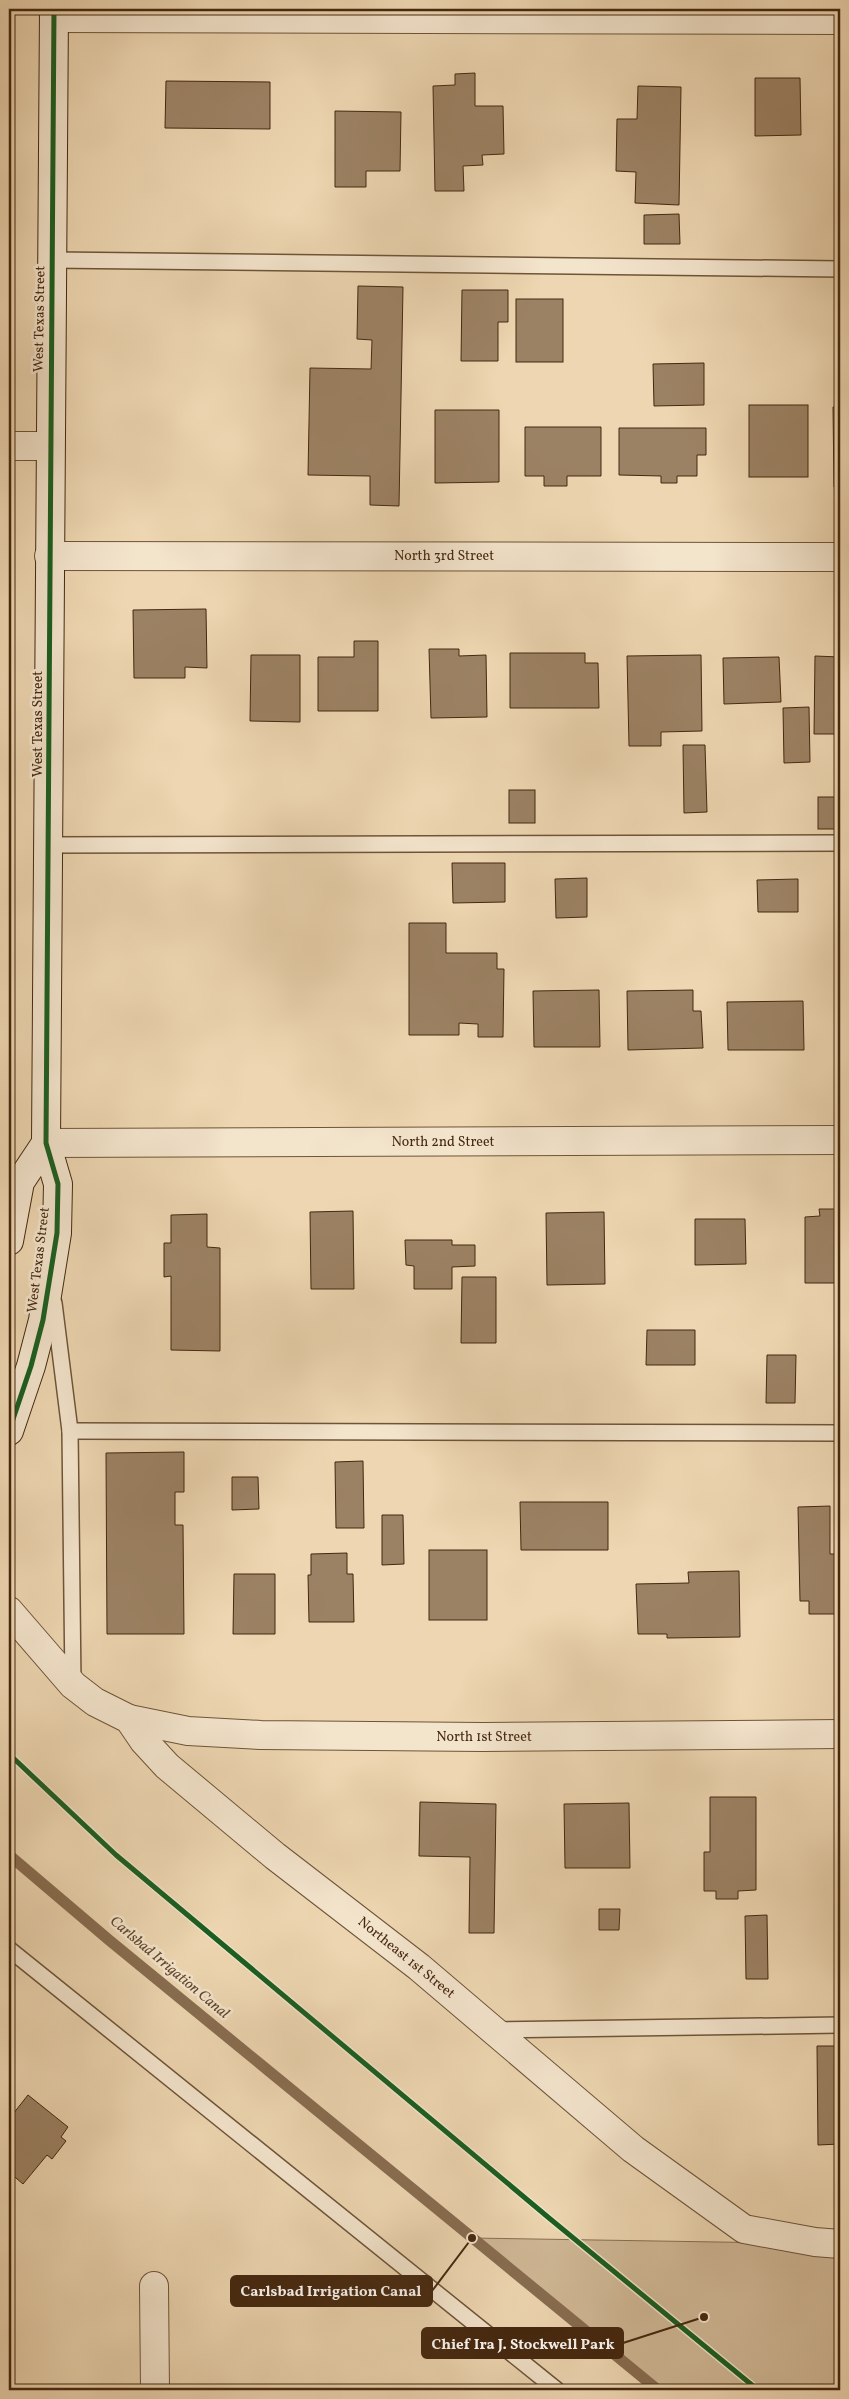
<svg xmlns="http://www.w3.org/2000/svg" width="849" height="2399" font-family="Vollkorn,serif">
<rect width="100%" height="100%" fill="#edd6b1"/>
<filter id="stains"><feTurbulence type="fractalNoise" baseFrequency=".004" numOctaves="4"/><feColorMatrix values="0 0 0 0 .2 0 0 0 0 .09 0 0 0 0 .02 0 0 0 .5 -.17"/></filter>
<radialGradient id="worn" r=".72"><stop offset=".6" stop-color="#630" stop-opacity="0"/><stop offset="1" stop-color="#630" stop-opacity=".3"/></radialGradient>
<path fill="#d0b896" stroke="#8a7053" d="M472 2238 840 2244V2390H658Z"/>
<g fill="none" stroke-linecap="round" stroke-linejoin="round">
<path stroke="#886d50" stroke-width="11" d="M9 1855 109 1940 658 2390"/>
</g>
<g fill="#9c8264" stroke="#452810">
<path d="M475 73V106H503L504 154 482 155 483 165 463 166 464 191H435L433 86 455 85V74Z"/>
<path d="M755 78H800L801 135 755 136Z"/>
<path d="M166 81 270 82V129L165 128Z"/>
<path d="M638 86 681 87 679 205 635 203 636 172 616 171 617 119H637Z"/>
<path d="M335 111 401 112 400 171H366V187H335Z"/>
<rect x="838" y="136" width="2" height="29"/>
<path d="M679 214 680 244H644V215Z"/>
<path d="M358 286 403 287 399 506 370 505V476L308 475 310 368 371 369 372 340 357 339Z"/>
<path d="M462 290H508V322H498V361H461Z"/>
<rect x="516" y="299" width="47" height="63"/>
<path d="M704 363V405L654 406 653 364Z"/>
<rect x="749" y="405" width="59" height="72"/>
<path d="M833 407H840V487H834Z"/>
<path d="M435 410H499V482L435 483Z"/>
<path d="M525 427H601V476H567V486H544V476H525Z"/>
<path d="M619 428H706V455H697V476H677V483H661V476L619 475Z"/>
<path d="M206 609 207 668 185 667V678H134L133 610Z"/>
<path d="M354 641H378V711H318V657H354Z"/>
<path d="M429 649H459V656L486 655 487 717 431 718Z"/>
<path d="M510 653H585V663H598L599 708H510Z"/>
<path d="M251 655H300V722L250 721Z"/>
<path d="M701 655 702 731 661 732V746H629L627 656Z"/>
<path d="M815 656 840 657V734H814Z"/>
<path d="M779 657 781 702 724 704 723 658Z"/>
<path d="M809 707 810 762 784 763 783 708Z"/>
<path d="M683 745H705L707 812 684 813Z"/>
<rect x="509" y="790" width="26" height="33"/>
<rect x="818" y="797" width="22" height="32"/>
<path d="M452 863H505V902L453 903Z"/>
<path d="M587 878V917L556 918 555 879Z"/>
<path d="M798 879V912H758L757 880Z"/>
<path d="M409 923H446V953H497V969H504L503 1037H478V1024L459 1023V1035H409Z"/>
<path d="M599 990 600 1047H534L533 991Z"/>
<path d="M693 990V1011H701L703 1048 628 1050 627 991Z"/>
<path d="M803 1001 804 1050H728L727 1002Z"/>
<path d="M819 1209H840L839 1283H805V1217L820 1216Z"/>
<path d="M353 1211 354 1289H311L310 1212Z"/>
<path d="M604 1212 605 1284 547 1285 546 1213Z"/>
<path d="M207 1214V1247L220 1248V1351L171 1350V1276L164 1277V1243H171V1215Z"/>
<path d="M695 1219H745L746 1264 695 1265Z"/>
<path d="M405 1240H452V1245H475V1266L452 1267V1289H414V1266L406 1265Z"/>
<path d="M462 1277H496V1343H461Z"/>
<path d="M647 1330H695V1365H646Z"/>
<path d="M767 1355H796L795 1403H766Z"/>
<path d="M184 1452V1492H175V1525H183L184 1634H107L106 1453Z"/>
<path d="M363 1461 364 1528H336L335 1462Z"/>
<path d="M232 1477H258L259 1509 232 1510Z"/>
<path d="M520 1502H608V1550H521Z"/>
<path d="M830 1506V1554H840V1601H837V1614H809V1601H800L798 1507Z"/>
<path d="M382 1515H403L404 1564 382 1565Z"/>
<rect x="429" y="1550" width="58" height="70"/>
<path d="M347 1553V1574H353L354 1622H309L308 1575H311V1554Z"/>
<path d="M739 1571 740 1637 667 1638V1634H638L636 1584 689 1583 688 1572Z"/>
<path d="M234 1574H275V1634H233Z"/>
<path d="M710 1797H756V1890L738 1891V1899H716V1891H704V1852H710Z"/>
<path d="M420 1802 496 1804 494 1933H469L470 1857 419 1856Z"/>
<path d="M629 1803 630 1868H565L564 1804Z"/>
<path d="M599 1909H620L619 1930H599Z"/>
<path d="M767 1915 768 1979H746L745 1916Z"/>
<path d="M817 2046H840V2144L818 2145Z"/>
<path d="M28 2095 68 2127 61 2137 66 2141 52 2159 47 2155 23 2184 9 2172V2119Z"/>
<path d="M9 2306H14L13 2353 9 2352Z"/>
</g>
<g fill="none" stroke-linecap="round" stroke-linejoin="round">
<g stroke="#6f5438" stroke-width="18">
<g id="lane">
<path d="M52 260 840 269"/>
<path d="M49 845 840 843"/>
<path d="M54 1303 70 1431 73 1684"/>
<path d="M70 1431 840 1433"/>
<path d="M9 1949 557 2390"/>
<path d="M494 2030 840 2025"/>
</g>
</g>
<g stroke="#6f5438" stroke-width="30">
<g id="street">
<path d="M54 18 840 20"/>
<path d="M9 446H50"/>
<path d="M49 556 840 557"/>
<path d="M46 1143 840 1140"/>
<path d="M9 1611 73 1685 95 1702 129 1719 144 1741 167 1766 275 1856 419 1967 633 2149 744 2229 815 2242 840 2244"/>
<path d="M129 1719 188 1731 261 1735 483 1737 840 1734"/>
<path d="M154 2286 155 2390"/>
</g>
</g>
<g stroke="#452810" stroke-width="30">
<g id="secondary">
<path d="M9 1241 20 1182 46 1143"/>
<path d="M9 1431 31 1366 43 1320 57 1233 58 1184 46 1143 54 9"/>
</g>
</g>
<use href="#lane" stroke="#f3e4cc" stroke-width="15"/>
<use href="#street" stroke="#f3e4cc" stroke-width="28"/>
<use href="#secondary" stroke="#f3e4cc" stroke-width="28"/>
<g stroke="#f3e4cc" stroke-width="8">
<g id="cycleway">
<path d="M9 1431 31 1366 43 1320 57 1233 58 1184 46 1143 54 9"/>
<path d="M9 1754 116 1855 549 2218 758 2390"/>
</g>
</g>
<use href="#cycleway" stroke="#1b5e20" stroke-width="5"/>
</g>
<g text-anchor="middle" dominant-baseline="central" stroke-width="5" stroke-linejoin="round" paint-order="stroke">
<g font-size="14" fill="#452810" stroke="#f3e4cc">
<text transform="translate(40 319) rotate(-89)">West Texas Street</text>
<text x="444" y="556">North 3rd Street</text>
<text transform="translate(38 724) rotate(-90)">West Texas Street</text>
<text x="443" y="1142">North 2nd Street</text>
<text transform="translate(39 1260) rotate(-83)">West Texas Street</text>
<text x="484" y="1737">North 1st Street</text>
<text transform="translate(406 1958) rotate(39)">Northeast 1st Street</text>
</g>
<g font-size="15" font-style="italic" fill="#61452a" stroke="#f3e4cc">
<text transform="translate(169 1968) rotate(40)">Carlsbad Irrigation Canal</text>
</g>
</g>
<path fill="none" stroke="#452810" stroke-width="2" d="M472 2238L432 2291M704 2317L623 2343"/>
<g fill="#452810" stroke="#f3e4cc" stroke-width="2">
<circle cx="472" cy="2238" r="5"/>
<circle cx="704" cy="2317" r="5"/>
</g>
<g fill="#452810" stroke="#452810" stroke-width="2">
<rect x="231" y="2276" width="201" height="30" rx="5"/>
<rect x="422" y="2328" width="201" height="30" rx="5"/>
</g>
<g font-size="15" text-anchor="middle" font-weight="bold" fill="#fff">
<text x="331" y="2296">Carlsbad Irrigation Canal</text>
<text x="523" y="2349">Chief Ira J. Stockwell Park</text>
</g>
<rect width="849" height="2399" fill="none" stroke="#edd6b1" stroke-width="30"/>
<rect x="10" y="10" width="829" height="2379" fill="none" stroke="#452810" stroke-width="2.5"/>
<rect x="15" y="15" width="819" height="2369" fill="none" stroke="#452810"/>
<rect width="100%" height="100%" filter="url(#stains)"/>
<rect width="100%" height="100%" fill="url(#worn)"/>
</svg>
